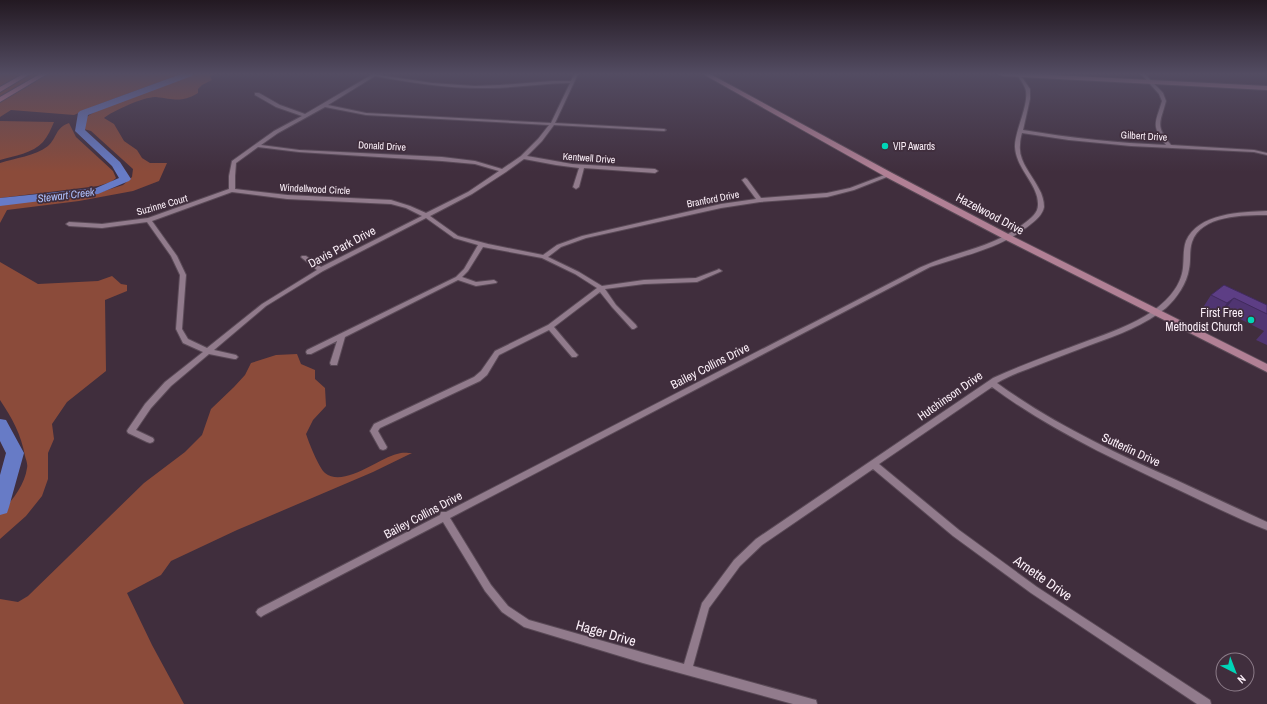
<svg xmlns="http://www.w3.org/2000/svg" width="1267" height="704" font-family="'Archivo Narrow',sans-serif">
<rect width="100%" height="100%" fill="#402e3d"/>
<g fill="#8b4b3a">
<path d="M0 74H181L97 105 74 115 11 110 0 117Z"/>
<path d="M195 74H215L210 76 212 80 202 85 198 89V93C181 103 174 99 156 97 146 96 112 111 104 118L114 124 124 141 137 150 142 158 150 163H167L159 181 133 191 79 201 7 210 0 223V205L101 192 123 185 132 177 133 169 91 131 84 129V120C98 104 171 82 195 74Z"/>
<path d="M0 121 54 122C51 129 48 136 43 142 33 153 14 156 0 160Z"/>
<path d="M69 123 76 137 113 171 116 178 111 182 98 186 0 198V163C15 158 35 156 48 146 57 138 55 128 69 123Z"/>
<path d="M0 262 38 284 98 281 112 276 121 284 127 285V291L105 300 106 371 67 402 52 424 54 439 48 453V479L42 496 26 516 0 539V512C12 502 25 484 27 468 28 464 26 460 25 456 21 434 12 418 0 400Z"/>
<path d="M297 354 301 364 315 370V379L325 388 326 406 313 420 306 434C309 443 319 468 325 473 344 488 379 458 397 454 402 452 408 453 412 453L373 472 237 530 171 561 161 575 127 593 152 645 184 704H0V599L18 602 28 596 144 483 185 452 202 435 211 409 234 387 245 375 251 363 276 355Z"/>
</g>
<g fill="none" stroke-linecap="round" stroke-linejoin="round">
<g fill="#677bc6" fill-rule="evenodd">
<path d="M181 74H193L192 76 88 115 85 130 120 162 131 179 129 181 98 194 0 206V198L96 188 119 178 112 166 75 131 78 113 80 111Z"/>
<path d="M0 419 6 420 24 453 9 507 7 513 0 515V475L6 453 0 441Z"/>
</g>
<g stroke="#5a4a57" stroke-width="2">
<g id="street">
<path d="M373 74 432 83 475 86 500 85 552 81H571L574 74H578L555 123 664 129 666 130 664 131 554 125 542 141 527 156 572 164 655 169 658 171 655 173 584 168 579 187 576 189 573 187 579 168 556 165 524 159 506 172 472 194 430 216 458 236 488 244 543 255 557 245 582 236 721 204 756 199 742 180 745 178 747 179 761 198 827 193 850 188 887 174 889 173 892 175 854 190 827 197 760 202 721 208 586 238 561 247 548 257 579 272 602 286 644 280 696 278 717 270 719 269 722 271 697 282 644 284 605 289 616 305 636 325 637 327 634 329H632L612 307 600 292 554 327 576 353 578 355 576 357H572L549 330 499 355 487 375 480 381 380 428 378 431 387 447 386 449 383 450 380 449 370 431 374 424 474 377 481 371 495 351 548 325 597 288 575 274 542 258 483 247 468 271 462 277 476 282 494 280 497 282 496 283 476 286 458 280 345 337 337 365H331L330 363 337 341 311 354H307L306 352 307 350 456 277 464 269 478 245 454 238 426 218 323 271 266 306 214 350 236 355 238 357 236 359H234L209 354 171 386 151 408 136 430 153 438 154 440 153 442 150 443 147 442 128 433 127 431 128 429 145 404 165 382 203 352 183 343 176 329 180 275 171 256 147 222 102 228 69 226 66 224 69 222 102 224 148 218 229 189V176L232 161 274 131 302 116 276 107 255 95V93H259L280 105 305 114ZM375 76C413 83 451 89 490 88 517 88 543 83 570 83L551 123 366 113 328 105ZM325 107 366 115 549 125 538 139 521 156 502 169 475 161 442 157 299 150 261 145 278 133ZM258 147 299 152 442 161 475 164 499 171 468 192 426 213 410 206 391 200 287 195 235 189V176L236 163ZM232 192 287 199 391 204 406 208 422 216 321 267 306 256H302L301 257 302 258 317 270 262 304 207 348 188 339 182 329 186 275 177 256 152 221Z"/>
<path d="M1018 74H1020L1030 89V99L1023 130C1070 138 1118 143 1166 145 1151 125 1155 124 1162 101L1159 94 1141 74H1145L1163 93 1166 101C1160 124 1155 125 1171 145L1254 150 1267 153V155L1254 152 1131 146 1069 140 1022 133C1021 136 1020 141 1020 145 1018 161 1032 175 1039 189 1042 194 1044 201 1044 207 1043 214 1036 220 1031 224 1002 248 965 255 930 267L450 518 491 585 508 606 529 620 684 664 702 603 734 560 756 539 993 378C1024 364 1055 353 1087 341 1109 333 1132 325 1153 311 1167 301 1181 286 1183 268 1184 259 1183 249 1186 241 1198 213 1241 212 1267 211V215C1244 215 1201 215 1192 242 1189 251 1191 260 1189 269 1187 283 1177 298 1166 308 1145 325 1118 335 1093 344 1071 352 1049 361 1028 369 1017 373 1007 377 997 383 1052 423 1113 452 1176 480 1206 494 1236 508 1267 522V530C1238 519 1209 504 1181 491 1115 460 1050 430 992 387L879 464 959 530 1037 587 1210 700 1211 704H1197L1031 593 953 536 873 469 762 545 740 566 709 608 693 666 812 699 816 700 817 704H793L643 663 524 627 502 612 485 591 443 522 264 615 261 617 258 615 256 612 258 609 440 515 441 512H446L902 277C910 273 918 268 926 265 961 250 995 247 1026 222 1031 218 1038 213 1038 205 1039 185 1016 169 1015 147 1014 132 1031 101 1025 88 1023 83 1020 79 1017 75Z"/>
</g>
</g>
<g stroke="#5a4a57" stroke-width="2">
<g id="secondary">
<path d="M703 74H710L892 173 1012 236 1267 364V372L1006 240 886 177Z"/>
<path d="M999 74H1034L1267 86V90L1002 76Z"/>
</g>
</g>
<g stroke="#5a4a57" stroke-width="2">
<g id="primary">
<path d="M23 74H30L0 92V87Z"/>
<path d="M40 74H47L0 102V97Z"/>
</g>
</g>
<use href="#street" fill="#917b8c" fill-rule="evenodd"/>
<use href="#secondary" fill="#b18095" fill-rule="evenodd"/>
<use href="#primary" fill="#d1869d" fill-rule="evenodd"/>
</g>
<path fill="#503572" d="M1224 285 1267 305V345L1256 340 1264 331 1224 311 1217 316 1202 309 1211 295Z"/>
<path fill="#412b5d" d="M1234 298 1224 311 1217 316 1227 303Z"/>
<path fill="#5d3e85" stroke="#412b5d" d="M1224 285 1267 305V314L1234 298 1227 303 1211 295Z"/>
<linearGradient id="sky" x2="0" y2="1"><stop stop-color="#231922"/><stop offset="0.43" stop-color="#534c62"/><stop offset="1" stop-color="#534c62" stop-opacity="0"/></linearGradient>
<rect width="1267" height="172" fill="url(#sky)"/>
<g fill="#00d5b7" stroke="#402e3d" stroke-width="1.5">
<circle cx="885" cy="146" r="4"/>
<circle cx="1251" cy="320" r="4"/>
</g>
<g text-anchor="middle" dominant-baseline="central" stroke-width="3.5" stroke-linejoin="round" paint-order="stroke">
<g font-size="10" fill="#fbeff8" stroke="#402e3d">
<text transform="translate(1144 136) rotate(3)">Gilbert Drive</text>
<text transform="translate(382 146) rotate(3)">Donald Drive</text>
<text transform="translate(589 158) rotate(4)">Kentwell Drive</text>
<text transform="translate(315 189) rotate(3)">Windellwood Circle</text>
<text transform="translate(713 199) rotate(-11)">Branford Drive</text>
<text transform="translate(162 205) rotate(-16)">Suzinne Court</text>
</g>
<g font-size="10" fill="#fbeff8" stroke="#402e3d" text-anchor="start">
<text x="893" y="146">VIP Awards</text>
</g>
<g font-size="11" font-style="italic" fill="#aec1fd" stroke="#402e3d">
<text transform="translate(66 195) rotate(-7)">Stewart Creek</text>
</g>
<g font-size="12" fill="#fbeff8" stroke="#402e3d">
<text transform="translate(990 214) rotate(28)">Hazelwood Drive</text>
<text transform="translate(342 247) rotate(-28)">Davis Park Drive</text>
<text transform="translate(710 366) rotate(-27)">Bailey Collins Drive</text>
<text transform="translate(950 396) rotate(-35)">Hutchinson Drive</text>
<text transform="translate(1131 450) rotate(25)">Sutterlin Drive</text>
<text transform="translate(423 515) rotate(-28)">Bailey Collins Drive</text>
</g>
<g font-size="12" fill="#fbeff8" stroke="#402e3d" text-anchor="end">
<text x="1243" y="313">First Free<tspan x="1243" dy="14">Methodist Church</tspan></text>
</g>
<g font-size="14" fill="#fbeff8" stroke="#402e3d">
<text transform="translate(1043 578) rotate(35)">Arnette Drive</text>
<text transform="translate(606 633) rotate(16)">Hager Drive</text>
</g>
</g>
<g transform="translate(1235 672) rotate(138)"><circle r="19" fill="#402e3d" stroke="#8b7b88"/>
<path d="M0-3L7 15L0 10L-7 15Z" fill="#00d5b7"/>
<text y="-6" font-size="11" font-weight="bold" text-anchor="middle" fill="#fbeff8">N</text>
</g>
</svg>
